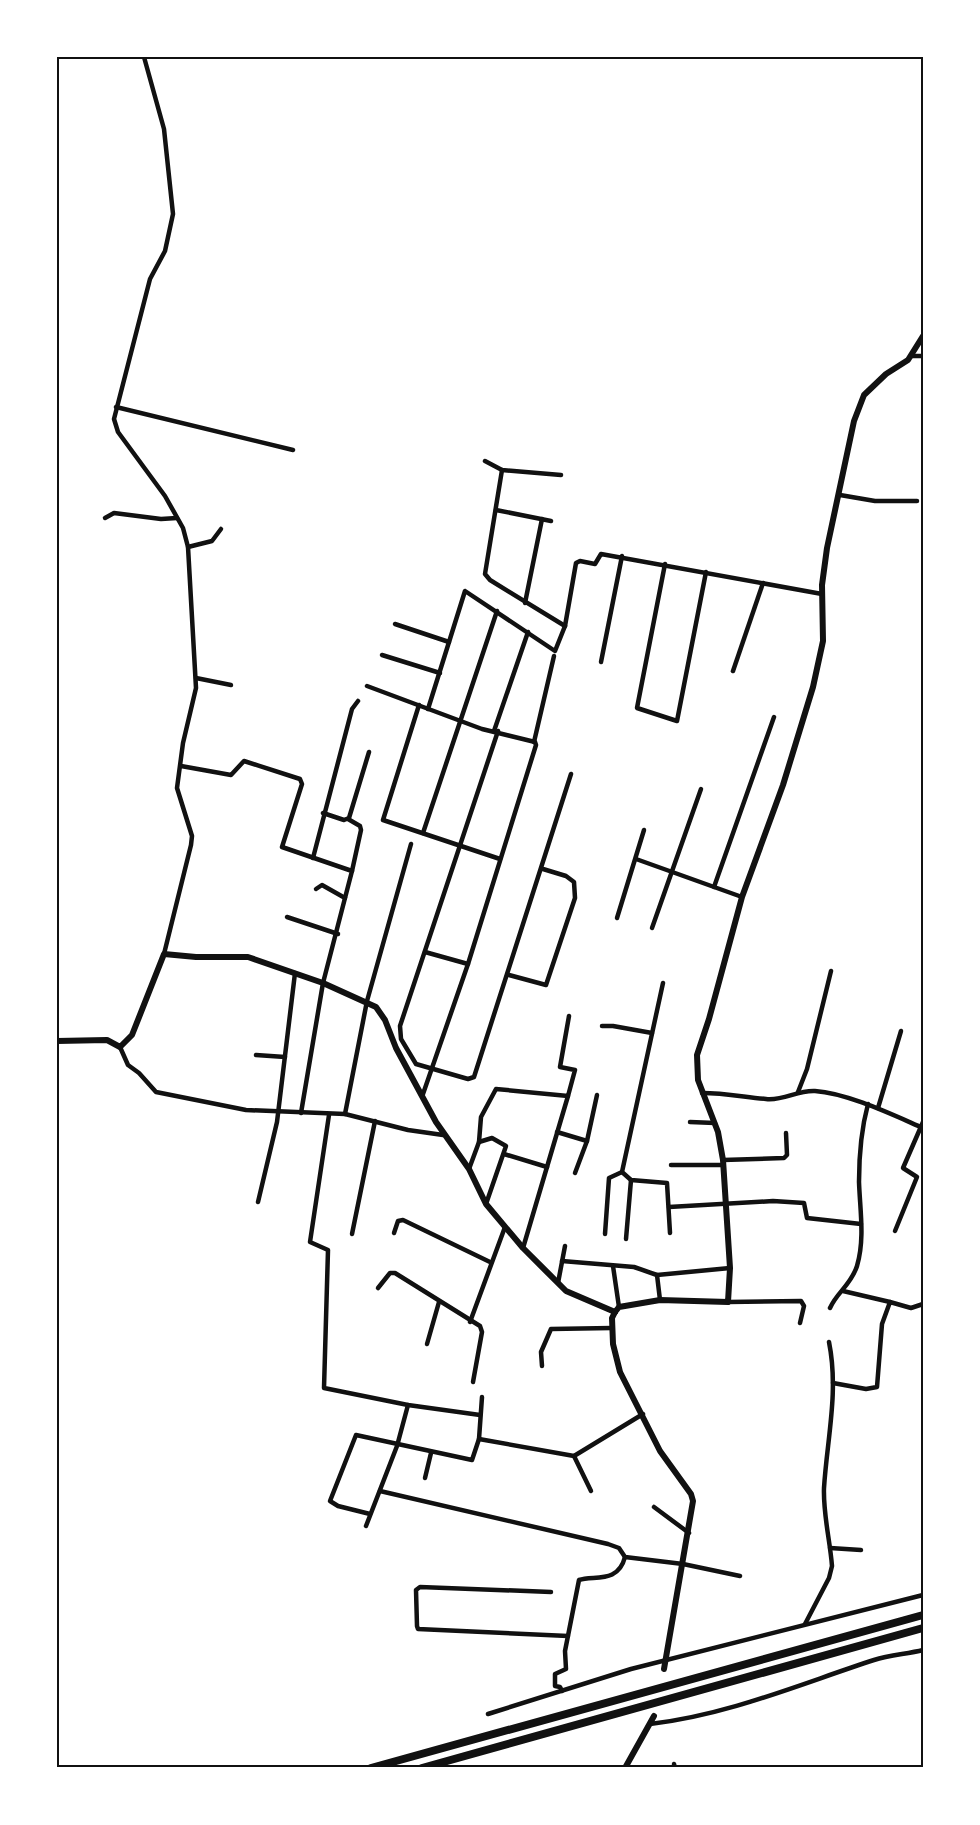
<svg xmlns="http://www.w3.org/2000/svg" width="980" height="1825" font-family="Helvetica,sans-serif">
<rect width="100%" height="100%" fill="#fff"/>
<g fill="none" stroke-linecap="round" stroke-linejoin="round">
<g stroke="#111" stroke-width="4.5">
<path d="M144 57 164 129 173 214 165 251 150 279 114 419 118 432 165 496 183 528 188 547 196 688 183 743 177 788 192 836 191 845 164 954"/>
<path d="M912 356H923"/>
<path d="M116 407 293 450"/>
<path d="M485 461 502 470 561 475"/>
<path d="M502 470 485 574 490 580 565 626"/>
<path d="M840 495 875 501H917"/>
<path d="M496 510 551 521"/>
<path d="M105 518 114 513 161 519 177 518"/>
<path d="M188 547 212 541 221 529"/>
<path d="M665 564 637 708 677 721 706 572"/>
<path d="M525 603 542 519"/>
<path d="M395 624 449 642"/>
<path d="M382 655 440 673"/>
<path d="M601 662 622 556"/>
<path d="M733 671 763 583"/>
<path d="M196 678 231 685"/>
<path d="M367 686 482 729 535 742 536 745 468 964 423 1094"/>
<path d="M419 705 383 820 500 859"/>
<path d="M428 709 465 591 555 651 565 626 576 563 580 561 595 564 601 554 822 594"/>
<path d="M494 731 528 632"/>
<path d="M498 731 400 1026 401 1039 416 1064 468 1079 474 1077 571 774"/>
<path d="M534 742 554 656"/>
<path d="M181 766 231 775 244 761 300 779 302 784 282 847 352 871 323 983 301 1113"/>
<path d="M323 813 344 820 349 818 369 752"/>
<path d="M348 819 360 826 361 830 352 871"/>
<path d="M423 833 497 611"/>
<path d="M313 858 352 709 358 701"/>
<path d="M636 859 742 897"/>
<path d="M714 887 774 717"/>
<path d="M316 889 322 885 345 898"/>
<path d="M287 917 338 934"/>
<path d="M617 918 644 830"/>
<path d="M652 928 701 789"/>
<path d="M425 952 468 964"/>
<path d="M509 975 546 985 575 898 574 882 566 876 543 869"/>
<path d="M663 983 622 1172 631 1180 667 1183 670 1233"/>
<path d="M602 1026H613L652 1033"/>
<path d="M120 1047 128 1065 139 1073 156 1092 246 1110 345 1114 408 1130 443 1135"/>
<path d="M256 1055 285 1057"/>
<path d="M798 1092 807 1069 831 971"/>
<path d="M702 1093C724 1093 744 1097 766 1099 784 1101 797 1090 815 1091 847 1093 893 1115 923 1128"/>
<path d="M878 1108 901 1031"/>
<path d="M345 1114 367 1001 411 844"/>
<path d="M329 1115 310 1242 328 1250 324 1388 408 1405 480 1415"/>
<path d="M690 1122 715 1123"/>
<path d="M557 1132 587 1141"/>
<path d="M479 1142 492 1138 506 1146 486 1204"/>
<path d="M504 1154 547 1167"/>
<path d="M723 1160 784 1158 787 1155 786 1133"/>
<path d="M671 1165H723"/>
<path d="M469 1169 479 1142 481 1117 496 1089 568 1096 575 1070 560 1067 569 1016"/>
<path d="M575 1173 587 1141 597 1095"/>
<path d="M258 1202 277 1122 295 973"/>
<path d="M669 1207 773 1201 804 1203 807 1218 861 1224"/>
<path d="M895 1231 917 1177 903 1168 923 1122"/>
<path d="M394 1233 398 1221 403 1220 490 1262"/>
<path d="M352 1234 375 1121"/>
<path d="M605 1234 609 1178 622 1172"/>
<path d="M626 1239 631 1180"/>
<path d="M523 1248 568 1096"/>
<path d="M562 1261 634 1267 657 1275 730 1268"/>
<path d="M613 1266 619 1307"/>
<path d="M657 1275 660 1300"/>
<path d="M558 1283 565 1246"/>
<path d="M378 1288 390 1273H395L480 1326 482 1332 473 1382"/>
<path d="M843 1291 890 1302"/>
<path d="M728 1302 801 1301 804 1306 800 1323"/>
<path d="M830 1308C837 1292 851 1285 857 1266 865 1239 860 1210 859 1182 859 1156 861 1130 868 1104"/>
<path d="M470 1322 505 1227"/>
<path d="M427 1344 439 1302"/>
<path d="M542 1366 541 1352 551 1329 612 1328"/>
<path d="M833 1383 866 1389 877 1387 882 1324 890 1302 911 1308 923 1304"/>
<path d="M479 1439 574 1456 643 1414"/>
<path d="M574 1456 591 1491"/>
<path d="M425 1478 431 1453"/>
<path d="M380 1491 608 1544 619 1548 625 1557 683 1564 740 1576"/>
<path d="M654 1507 689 1533"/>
<path d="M370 1514 338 1506 330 1501 356 1435 472 1460 479 1439 482 1397"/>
<path d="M366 1526 397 1446 408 1405"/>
<path d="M830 1548 861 1550"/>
<path d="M551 1592 420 1587 416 1590 417 1626 418 1629 568 1636"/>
<path d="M805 1624 829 1578 832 1566C830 1540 823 1514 824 1488 827 1439 839 1392 829 1342"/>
<path d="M562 1691 560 1687 555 1686V1674L566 1669 565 1651 579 1580C594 1575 618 1584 625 1557"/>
<path d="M488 1714 631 1669 923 1595"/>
<path d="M650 1724C728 1715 800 1684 874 1660 890 1655 907 1654 923 1650"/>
<path d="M674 1764 675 1768"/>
<path d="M922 1768H923"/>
</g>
<g stroke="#111" stroke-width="6">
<path d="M57 1041 107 1040 120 1047 132 1035 164 954 196 957H248L323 983 376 1007 385 1020 396 1048 436 1122 469 1169 486 1204 523 1248 566 1291 615 1312"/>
<path d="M615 1312 619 1307 660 1300 728 1302 730 1268 723 1160 718 1132 698 1080 697 1055 709 1019 742 897 783 785 813 687 823 641 822 585 827 548 854 421 864 395 886 374 908 360 923 336"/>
<path d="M615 1312 612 1318 613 1344 620 1372 660 1451 691 1494 693 1501 664 1669"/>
<path d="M625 1768 654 1716"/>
</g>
<g stroke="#111" stroke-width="8">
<path d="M371 1768 923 1615"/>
<path d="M422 1768 923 1628"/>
</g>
</g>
<rect width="980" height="1825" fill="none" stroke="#ffffff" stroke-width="117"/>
<rect x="58" y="58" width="864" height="1708" fill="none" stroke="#111" stroke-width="2"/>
</svg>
